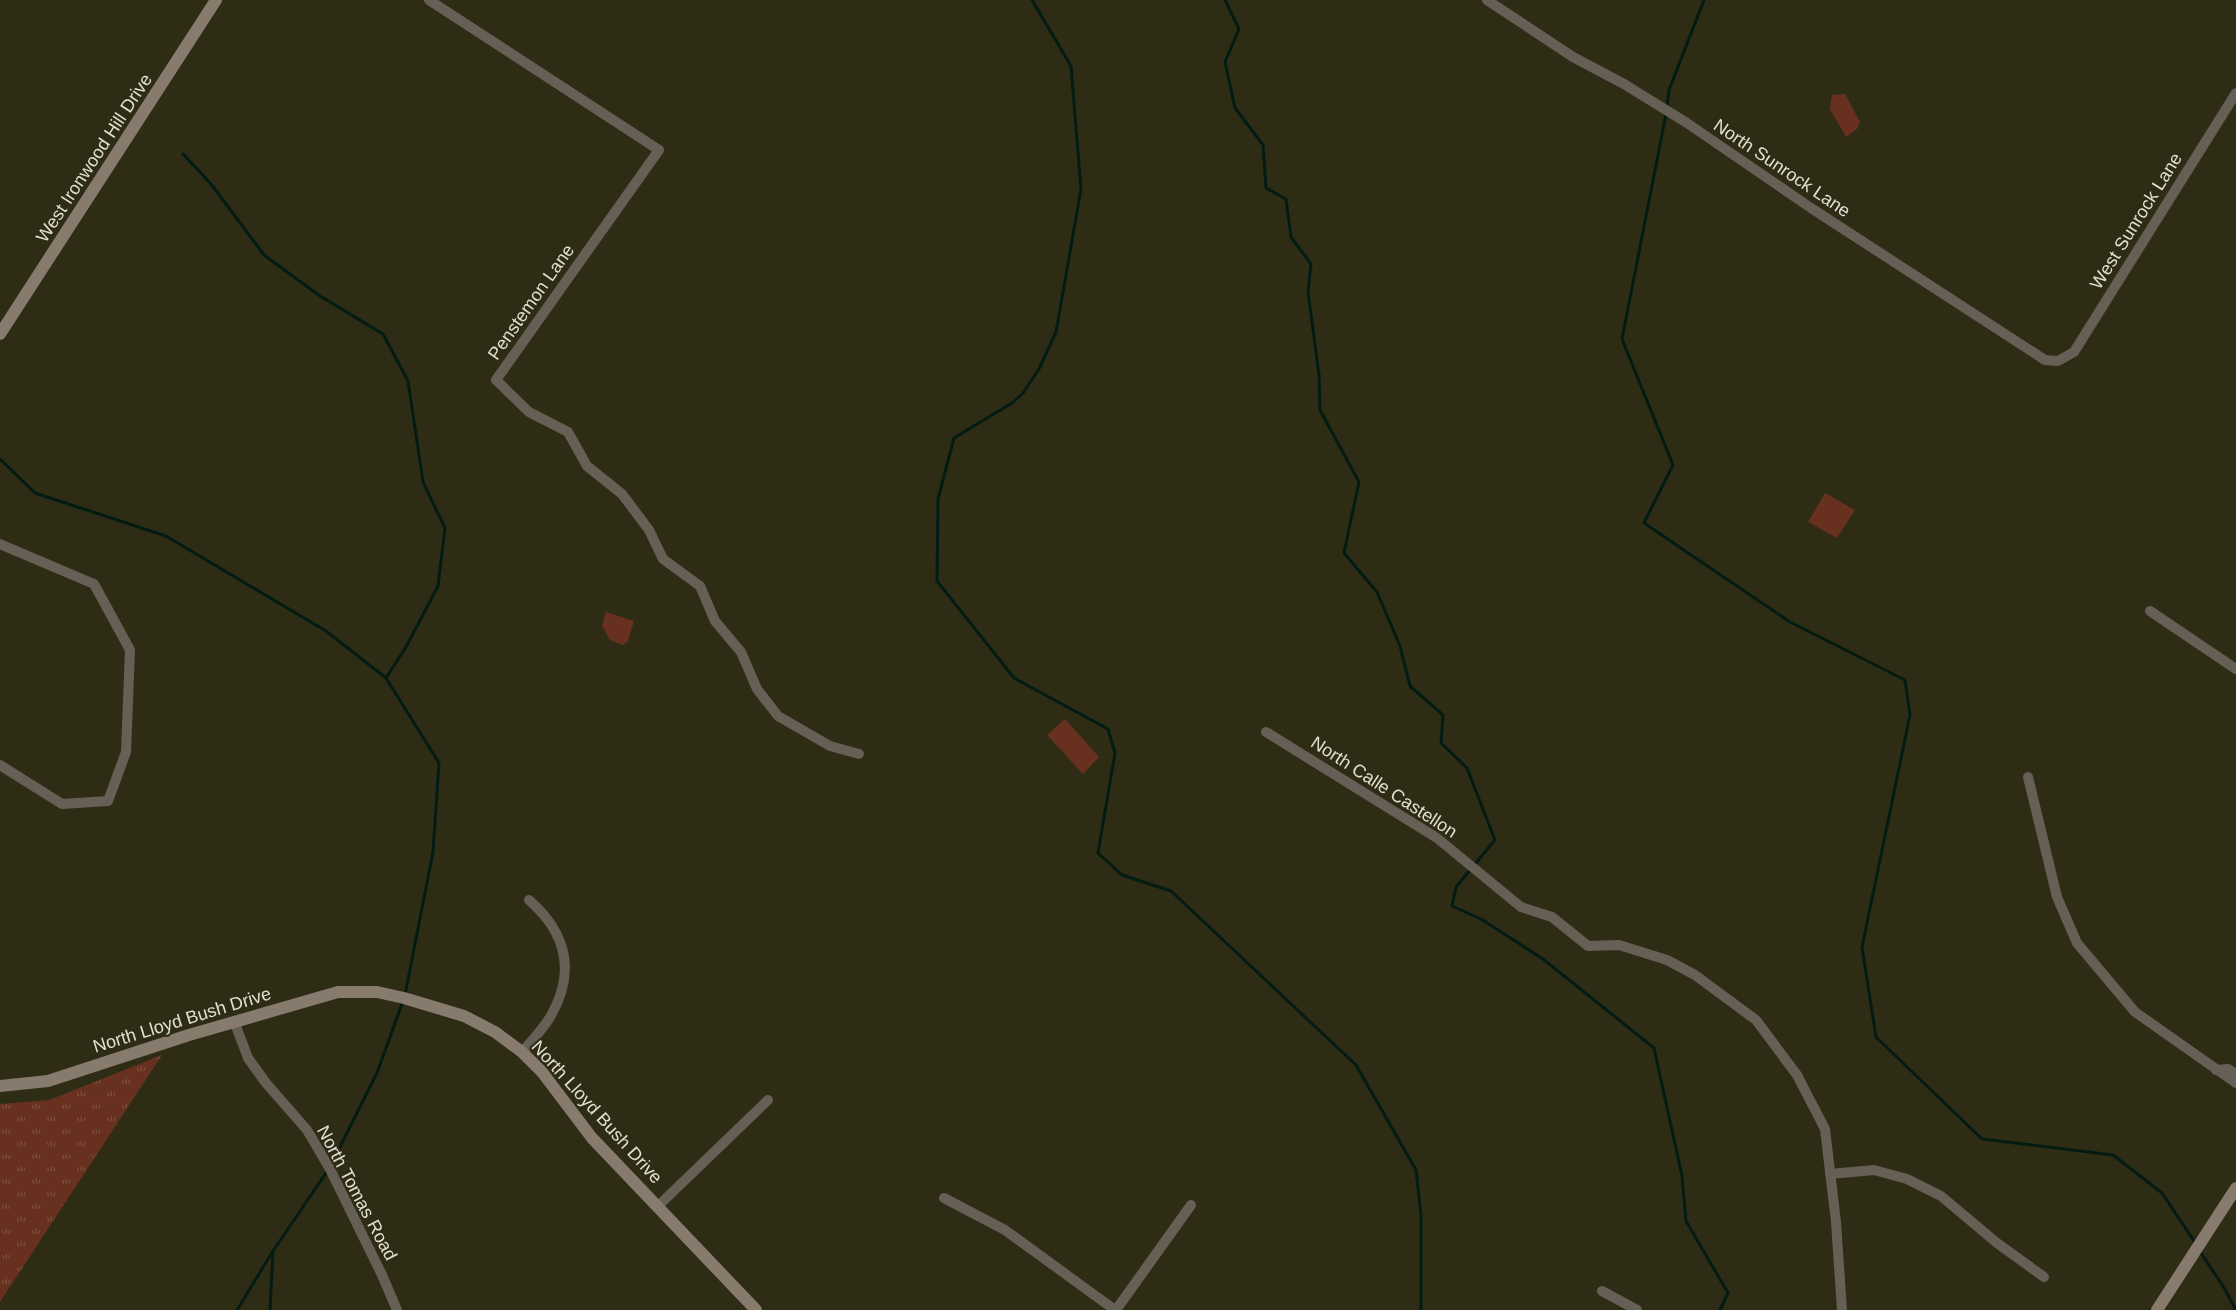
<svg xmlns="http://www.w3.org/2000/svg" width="2236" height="1310" font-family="Helvetica,sans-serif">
<defs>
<pattern id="grass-tufts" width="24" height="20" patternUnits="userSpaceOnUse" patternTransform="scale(1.25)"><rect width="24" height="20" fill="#67301f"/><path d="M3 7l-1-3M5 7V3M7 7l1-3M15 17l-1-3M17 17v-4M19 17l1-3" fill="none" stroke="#7c4e3e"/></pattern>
</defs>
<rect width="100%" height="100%" fill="#2f2c16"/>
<path fill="url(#grass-tufts)" d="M162 1055 0 1302V1104L49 1100Z"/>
<g fill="#67301f">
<path d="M1845 94 1860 122 1857 129 1846 137 1830 109 1832 95Z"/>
<path d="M1825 493 1855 510 1837 538 1808 522Z"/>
<path d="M606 612 634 621 628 641 623 645 610 640 602 626Z"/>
<path d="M1065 719 1099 757 1083 774 1047 735Z"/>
</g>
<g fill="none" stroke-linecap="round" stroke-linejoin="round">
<g stroke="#031c13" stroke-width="3">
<path d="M1032 0 1071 66 1081 189 1056 332 1039 369 1023 393 1012 403 954 438 938 499 937 581 1014 678 1108 729 1115 753 1098 853 1122 875 1171 891 1356 1065 1416 1170 1421 1215V1310"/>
<path d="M1225 0 1239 29 1225 62 1235 108 1263 145 1266 188 1286 199 1291 237 1311 264 1308 292 1319 375 1320 410 1359 482 1344 553 1377 592 1400 646 1410 686 1443 715 1441 743 1467 768 1495 840 1456 887 1452 906 1481 919 1543 959 1654 1048 1682 1176 1686 1221 1728 1293 1720 1310"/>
<path d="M1667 108 1669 90 1704 0"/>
<path d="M1666 114 1622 339 1673 465 1644 523 1790 622 1905 680 1910 715 1862 947 1876 1037 1982 1139 2113 1155 2162 1193 2196 1244"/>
<path d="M183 154 211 184 264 255 320 296 383 334 408 381 423 482 445 528 438 586 406 647 386 678"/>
<path d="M0 459 35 493 166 536 326 631 386 678 439 763 433 852 405 995"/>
<path d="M331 1165 377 1073 403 1001"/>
<path d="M2199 1250 2223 1286 2236 1310"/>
<path d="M237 1310 273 1251 328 1170"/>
<path d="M270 1310 273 1251"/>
</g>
<g stroke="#665f56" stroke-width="10">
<path d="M429 0 659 150 496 380 529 412 568 432 587 466 622 494 649 530 663 559 700 586 715 621 741 652 757 689 778 716 830 746 859 754"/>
<path d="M1487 0 1573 57 1624 84 1687 123 1811 208 2045 360 2058 361 2074 352 2236 93"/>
<path d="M0 544 94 584 130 650 126 752 108 801 62 804 0 765"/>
<path d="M2150 611 2236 669"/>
<path d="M1266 732 1437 838 1521 907 1552 917 1588 946 1619 945 1667 960 1695 975 1756 1020 1797 1075 1825 1129 1836 1222 1842 1310"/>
<path d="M2028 777 2057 897 2077 943 2135 1012 2236 1083"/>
<path d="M234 1021 248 1058 266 1083 307 1130 330 1169 382 1275 397 1310"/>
<path d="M522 1052C531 1042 541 1031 549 1019 576 974 568 934 529 900"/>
<path d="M2216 1070 2228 1069 2236 1074"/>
<path d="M1830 1174 1874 1170 1907 1179 1941 1196 1997 1243 2044 1277"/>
<path d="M944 1198 1005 1230 1115 1310"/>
<path d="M657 1207 768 1100"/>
<path d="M1602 1291 1637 1310"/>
<path d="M1116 1310 1191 1205"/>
</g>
<g stroke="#877b6e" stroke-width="12">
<path d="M0 334 216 0"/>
<path d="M0 1086 48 1081 189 1035 338 992H377L404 998 464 1016 495 1032 522 1052 542 1072 592 1138 756 1310"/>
<path d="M2157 1310 2236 1188"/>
</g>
</g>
<g text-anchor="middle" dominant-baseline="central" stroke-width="4.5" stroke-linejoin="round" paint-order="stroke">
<g font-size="18" fill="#e0dfd1" stroke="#2f2c16">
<text transform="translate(94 158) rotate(-57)">West Ironwood Hill Drive</text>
<text transform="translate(1782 168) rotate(34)">North Sunrock Lane</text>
<text transform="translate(2136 221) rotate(-58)">West Sunrock Lane</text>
<text transform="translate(531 302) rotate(-55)">Penstemon Lane</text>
<text transform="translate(1384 787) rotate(33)">North Calle Castellon</text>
<text transform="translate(182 1020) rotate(-17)">North Lloyd Bush Drive</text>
<text transform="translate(597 1112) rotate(48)">North Lloyd Bush Drive</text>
<text transform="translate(357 1193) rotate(62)">North Tomas Road</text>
</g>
</g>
</svg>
